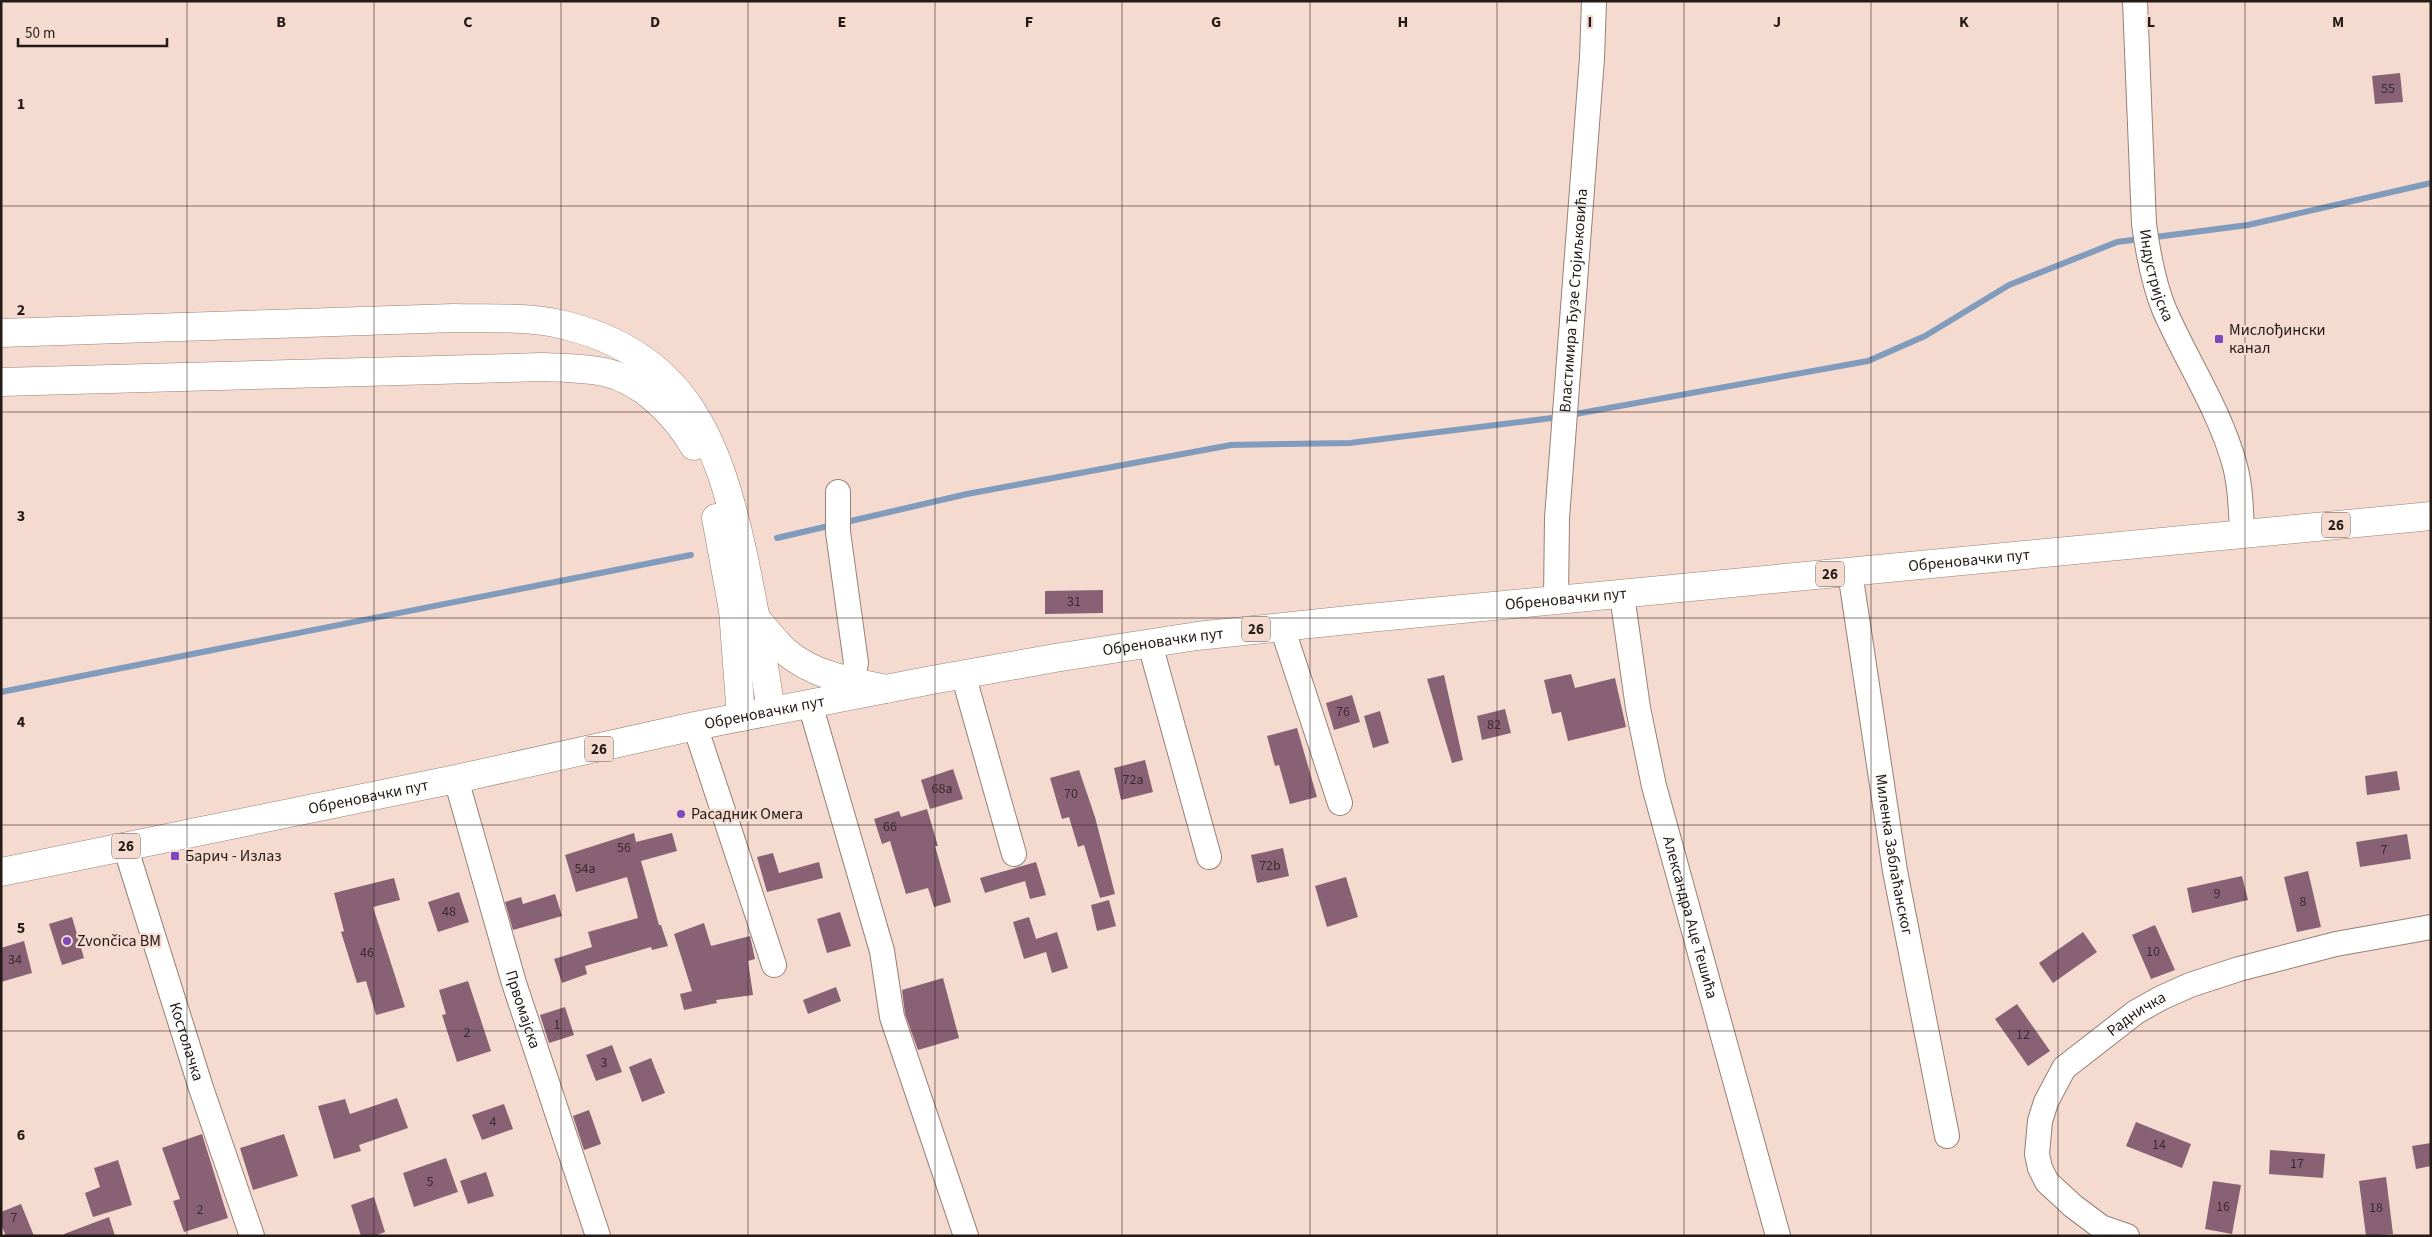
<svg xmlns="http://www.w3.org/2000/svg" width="2432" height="1237" font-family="'Source Sans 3',sans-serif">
<rect width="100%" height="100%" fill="#f4dacf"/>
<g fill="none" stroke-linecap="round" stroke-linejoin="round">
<g stroke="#809bbc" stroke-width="6">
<path d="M1570 415 1868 361 1925 336 2009 285 2117 242 2248 225 2431 183"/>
<path d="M842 523 967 494 1231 445 1350 443 1560 417"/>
<path d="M777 538 833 525"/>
<path d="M1 692 691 555"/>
</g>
</g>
<g fill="#896175">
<path d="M2400 73 2403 102 2375 104 2372 76Z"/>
<path d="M1103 590V613L1045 614V591Z"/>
<path d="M1571 674 1575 688 1615 678 1626 727 1568 741 1561 712 1552 714 1544 680Z"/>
<path d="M1444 675 1463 760 1452 763 1427 679Z"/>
<path d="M1352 695 1360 722 1334 730 1326 703Z"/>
<path d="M1505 709 1511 733 1482 740 1477 716Z"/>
<path d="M1380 711 1389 743 1373 748 1364 716Z"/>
<path d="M1297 728 1317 797 1290 804 1279 765 1275 766 1267 736Z"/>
<path d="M1145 760 1153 792 1121 800 1114 768Z"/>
<path d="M953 769 963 799 930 809 921 780Z"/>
<path d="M1079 770 1095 817 1115 894 1100 898 1084 845 1078 847 1069 817 1062 819 1050 778Z"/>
<path d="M2397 771 2400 790 2367 795 2365 776Z"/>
<path d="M927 809 938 846H935L951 902 934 907 928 888 906 894 890 841 882 844 874 819 899 811 901 817Z"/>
<path d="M634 833 636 842 672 833 677 851 641 861 659 925H661L668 946 652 950 651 947 585 966 587 974 562 983 554 959 592 947 588 932 638 918 627 877 576 892 565 855Z"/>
<path d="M2407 834 2411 859 2360 867 2356 842Z"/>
<path d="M1283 848 1289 876 1257 883 1251 855Z"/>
<path d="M773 853 779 873 819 862 823 878 767 892 757 857Z"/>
<path d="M1036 862 1046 895 1030 899 1025 881 985 893 980 878Z"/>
<path d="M2308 871 2321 927 2297 932 2284 877Z"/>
<path d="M2242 876 2248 900 2192 913 2187 888Z"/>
<path d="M1346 877 1358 917 1327 927 1315 886Z"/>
<path d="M394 878 400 900 373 907 405 1007 376 1015 366 981 357 983 341 932 344 931 334 893Z"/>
<path d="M459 892 469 922 438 932 428 902Z"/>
<path d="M555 894 562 916 513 930 505 902 521 897 523 904Z"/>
<path d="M1109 900 1116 926 1097 931 1091 905Z"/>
<path d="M840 912 851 946 827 953 817 919Z"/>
<path d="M72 917 84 958 62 965 49 924Z"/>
<path d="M1029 917 1036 939 1057 932 1068 968 1052 973 1046 952 1024 959 1013 922Z"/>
<path d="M704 923 711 946 750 936 755 959 748 961 753 995 716 1000 717 1003 684 1010 680 994 692 991 674 934Z"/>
<path d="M2155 925 2175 970 2151 979 2132 935Z"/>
<path d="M2083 932 2097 952 2053 983 2039 963Z"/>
<path d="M24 941 32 973 1 982V948Z"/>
<path d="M943 978 959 1038 918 1050 905 1014 902 990Z"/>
<path d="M468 981 491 1051 457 1062 442 1015 446 1014 439 990Z"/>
<path d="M836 987 841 1001 808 1014 803 1000Z"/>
<path d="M2017 1004 2050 1051 2028 1066 1995 1019Z"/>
<path d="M565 1007 574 1035 549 1043 540 1015Z"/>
<path d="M612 1045 622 1072 596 1081 586 1055Z"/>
<path d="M651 1058 665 1093 642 1102 629 1067Z"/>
<path d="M397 1098 408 1128 359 1145 361 1151 334 1159 318 1106 345 1099 350 1114Z"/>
<path d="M504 1104 513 1129 482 1140 472 1115Z"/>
<path d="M589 1110 601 1144 584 1150 573 1116Z"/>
<path d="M2136 1122 2191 1144 2182 1168 2126 1146Z"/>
<path d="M202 1134 228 1218 184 1232 173 1201 180 1199 162 1148Z"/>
<path d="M284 1134 298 1176 253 1190 240 1148Z"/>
<path d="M2431 1143V1166L2416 1169 2412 1146Z"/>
<path d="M2270 1150 2325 1154 2323 1178 2269 1174Z"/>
<path d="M446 1158 458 1192 414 1207 403 1173Z"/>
<path d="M118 1160 132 1205 93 1217 85 1193 100 1187 94 1168Z"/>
<path d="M486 1172 494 1196 468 1204 460 1181Z"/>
<path d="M2386 1177 2393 1234 2366 1236 2359 1181Z"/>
<path d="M2213 1181 2241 1185 2232 1234 2205 1229Z"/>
<path d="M374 1197 385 1232 374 1236H361L351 1205Z"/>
<path d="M21 1204 34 1236H6L1 1225V1212Z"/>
<path d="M109 1217 115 1236H64V1234Z"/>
</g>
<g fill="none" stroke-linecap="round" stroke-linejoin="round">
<g stroke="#978076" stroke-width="26">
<g id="minor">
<path id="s1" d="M2135 1 2144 224C2148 253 2153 282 2164 309 2187 362 2220 410 2235 466 2241 488 2241 512 2242 534"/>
<path d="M838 492V532L856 663 852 682"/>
<path id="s2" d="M1850 572 1895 871 1947 1136"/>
<path id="s3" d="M1622 595 1638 708 1654 786 1778 1236"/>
<path id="s4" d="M1556 600 1557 518 1592 58 1594 1"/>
<path d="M1282 627 1340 803"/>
<path d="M1150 644 1209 857"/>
<path d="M963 674 1014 854"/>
<path d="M810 704 882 951 892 1017 966 1236"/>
<path d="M695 726 774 965"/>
<path id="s5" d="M456 779 514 983 598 1236"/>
<path id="s6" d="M125 846 201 1088 252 1236"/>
<path id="s7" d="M2127 1236 2101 1227 2073 1206 2047 1182 2040 1168 2037 1154 2040 1121 2046 1102 2064 1068 2136 1012 2161 998 2190 985 2239 969 2336 944 2431 927"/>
</g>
</g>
<g stroke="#978076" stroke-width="29">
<g id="major">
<path id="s8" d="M1 872 456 779 695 726 932 680 1055 658 1197 636 1358 619 2431 516"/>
</g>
</g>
<g stroke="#978076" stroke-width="29">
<g id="highway">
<path d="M1 333 454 318C489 319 526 316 560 324 686 353 718 440 743 554 754 606 763 658 771 711"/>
<path d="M1 382 543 367C563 368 584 368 604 372 642 380 675 414 694 446"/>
<path d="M716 518 733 610 741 717"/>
<path d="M756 618C765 629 774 641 785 651 812 675 852 682 886 689"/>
</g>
</g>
<use href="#minor" stroke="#fff" stroke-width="24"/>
<use href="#major" stroke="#fff" stroke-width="28"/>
<use href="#highway" stroke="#fff" stroke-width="28"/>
</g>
<path fill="none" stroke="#241b17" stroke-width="1" stroke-opacity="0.55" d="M187 1V1236M374 1V1236M561 1V1236M748 1V1236M935 1V1236M1122 1V1236M1310 1V1236M1497 1V1236M1684 1V1236M1871 1V1236M2058 1V1236M2245 1V1236M1 206H2431M1 412H2431M1 618H2431M1 825H2431M1 1031H2431"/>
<g fill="#7e48bf" stroke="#f4dacf" stroke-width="2">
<rect x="2214" y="334" width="10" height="10" rx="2.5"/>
<circle cx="681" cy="814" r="5"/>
<rect x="170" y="851" width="10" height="10" rx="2.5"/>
<circle cx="67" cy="941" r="5"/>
</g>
<g text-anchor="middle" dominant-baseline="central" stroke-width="4.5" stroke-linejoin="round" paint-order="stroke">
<g font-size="14" fill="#3d2c2e">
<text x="2388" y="89">55</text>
<text x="1074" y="602">31</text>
<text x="1343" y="712">76</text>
<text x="1494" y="725">82</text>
<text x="1133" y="780">72a</text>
<text x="942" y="789">68a</text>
<text x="1071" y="794">70</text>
<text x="890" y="827">66</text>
<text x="624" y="848">56</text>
<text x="2384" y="850">7</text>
<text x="1270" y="866">72b</text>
<text x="585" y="869">54a</text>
<text x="2217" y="894">9</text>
<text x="2303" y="902">8</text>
<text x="449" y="912">48</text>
<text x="2153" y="952">10</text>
<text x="367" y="953">46</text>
<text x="15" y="960">34</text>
<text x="557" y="1025">1</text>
<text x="467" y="1033">2</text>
<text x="2023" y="1035">12</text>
<text x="604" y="1063">3</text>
<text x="493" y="1122">4</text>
<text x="2159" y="1145">14</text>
<text x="2297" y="1164">17</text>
<text x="430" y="1182">5</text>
<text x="2223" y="1207">16</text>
<text x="2376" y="1208">18</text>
<text x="200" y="1210">2</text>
<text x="14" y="1218">7</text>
</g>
<g fill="#f4dacf" stroke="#62544e" stroke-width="1">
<rect x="2322" y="512.5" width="28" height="25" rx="4"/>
<rect x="1816" y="561.5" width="28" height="25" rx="4"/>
<rect x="1242" y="616.5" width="28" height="25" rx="4"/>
<rect x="585" y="736.5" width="28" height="25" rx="4"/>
<rect x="112" y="833.5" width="28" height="25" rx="4"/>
</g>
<g font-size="15" font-weight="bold" fill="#241b17">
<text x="2336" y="525">26</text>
<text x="1830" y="574">26</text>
<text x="1256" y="629">26</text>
<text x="599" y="749">26</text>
<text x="126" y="846">26</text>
</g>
<g font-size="16" fill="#241b17" stroke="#f4dacf">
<text stroke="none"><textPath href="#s1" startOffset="276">Индустријска</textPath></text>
<text stroke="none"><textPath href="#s4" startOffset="300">Властимира Ђузе Стојиљковића</textPath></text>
<text stroke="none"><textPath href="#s8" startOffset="1995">Обреновачки пут</textPath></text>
<text stroke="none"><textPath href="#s8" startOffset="1590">Обреновачки пут</textPath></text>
<text stroke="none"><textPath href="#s8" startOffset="1185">Обреновачки пут</textPath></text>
<text stroke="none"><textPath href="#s8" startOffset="780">Обреновачки пут</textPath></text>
<text stroke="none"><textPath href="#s8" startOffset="375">Обреновачки пут</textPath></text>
<text stroke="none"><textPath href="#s2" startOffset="286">Миленка Заблаћанског</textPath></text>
<text stroke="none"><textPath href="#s3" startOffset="330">Александра Аце Тешића</textPath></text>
<text stroke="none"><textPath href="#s5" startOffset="240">Првомајска</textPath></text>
<text stroke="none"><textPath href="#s7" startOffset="310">Радничка</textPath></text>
<text stroke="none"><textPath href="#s6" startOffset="205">Костолачка</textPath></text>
</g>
<g font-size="16" fill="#241b17" stroke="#f4dacf" text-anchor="start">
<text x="2229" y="330">Мислођински<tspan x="2229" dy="18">канал</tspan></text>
<text x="691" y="814">Расадник Омега</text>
<text x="185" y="856">Барич - Излаз</text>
<text x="77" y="941">Zvončica BM</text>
</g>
</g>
<g font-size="16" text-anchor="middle" font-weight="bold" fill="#241b17" stroke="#f4dacf" stroke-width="4.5" stroke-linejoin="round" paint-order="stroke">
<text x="281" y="27">B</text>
<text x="468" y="27">C</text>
<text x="655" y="27">D</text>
<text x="842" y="27">E</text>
<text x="1029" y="27">F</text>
<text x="1216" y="27">G</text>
<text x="1403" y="27">H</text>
<text x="1590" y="27">I</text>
<text x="1777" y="27">J</text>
<text x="1964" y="27">K</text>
<text x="2151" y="27">L</text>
<text x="2338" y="27">M</text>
<text x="21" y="109">1</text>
<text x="21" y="315">2</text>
<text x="21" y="521">3</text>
<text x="21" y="727">4</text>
<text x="21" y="933">5</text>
<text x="21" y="1140">6</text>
</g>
<rect width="2432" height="1237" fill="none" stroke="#241b17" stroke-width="5"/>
<path d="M18 38v8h149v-8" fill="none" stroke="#241b17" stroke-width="2.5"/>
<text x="25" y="38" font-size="15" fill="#241b17" stroke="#f4dacf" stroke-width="4" paint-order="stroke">50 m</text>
</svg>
